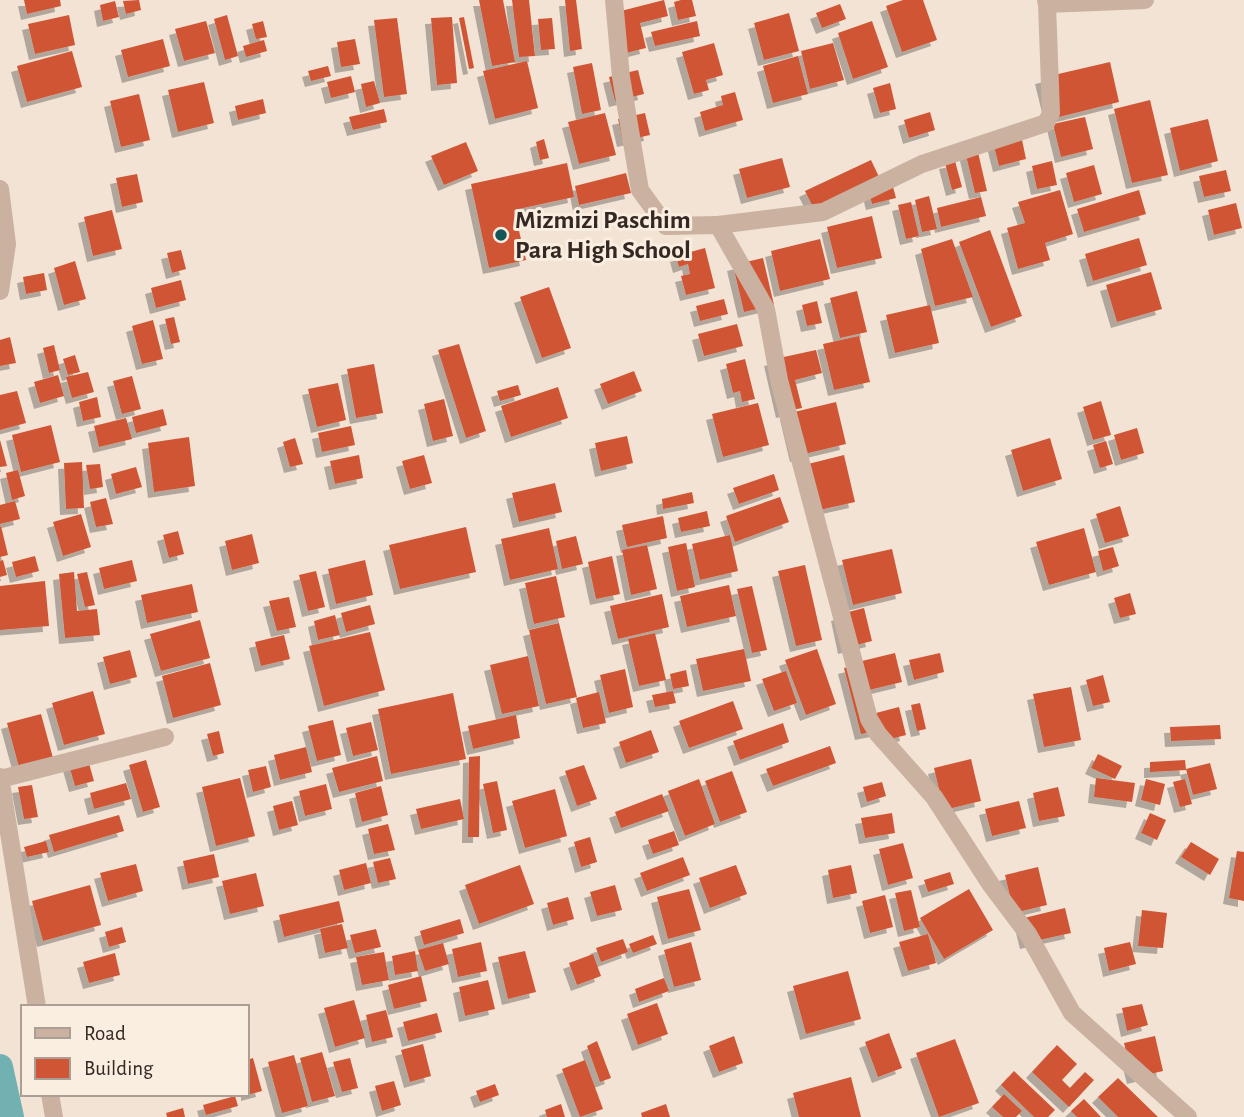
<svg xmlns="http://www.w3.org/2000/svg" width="1244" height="1117" font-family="'Alegreya Sans',sans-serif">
<defs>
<filter id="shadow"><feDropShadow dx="-6" dy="6" stdDeviation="0" flood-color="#0004"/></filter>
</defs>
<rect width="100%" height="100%" fill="#f2e3d5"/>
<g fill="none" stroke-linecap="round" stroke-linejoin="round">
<path stroke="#71b1b1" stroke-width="26" d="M0 1067 11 1117"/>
</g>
<g fill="#d05535" filter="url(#shadow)">
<path d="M24 0H60L61 6 27 14Z"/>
<path d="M139 0 141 10 126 14 123 1Z"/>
<path d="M479 0H503L515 62 492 66Z"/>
<path d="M512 0H529L535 56 519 57Z"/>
<path d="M565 0H576L582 49 570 51Z"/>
<path d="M664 0 668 16 640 23 646 48 626 53 617 12Z"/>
<path d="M681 0H692L696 16 678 20 674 2Z"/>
<path d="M903 0H923L937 40 902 52 886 6Z"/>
<path d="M115 1 119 17 103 21 100 5Z"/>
<path d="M840 4 846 19 822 28 816 13Z"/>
<path d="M789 13 799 51 764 60 754 23Z"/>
<path d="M69 15 75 45 35 54 28 24Z"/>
<path d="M227 15 238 56 225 60 214 19Z"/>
<path d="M452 17 457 83 437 85 431 18Z"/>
<path d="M464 17 474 68 469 69 459 18Z"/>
<path d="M397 18 407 94 384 97 374 20Z"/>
<path d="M552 18 555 49 541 50 538 19Z"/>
<path d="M206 21 215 53 184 61 175 29Z"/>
<path d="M263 21 267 37 256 39 252 24Z"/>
<path d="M697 21 700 36 655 46 651 32Z"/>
<path d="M872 21 888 67 853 79 838 33Z"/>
<path d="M163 39 170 66 128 77 121 50Z"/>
<path d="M355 39 360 64 341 67 337 42Z"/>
<path d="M264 40 267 51 246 57 243 46Z"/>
<path d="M714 43 723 75 706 80 709 90 694 94 682 52Z"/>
<path d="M833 43 844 80 810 89 801 51Z"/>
<path d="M72 51 82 87 27 102 17 66Z"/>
<path d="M798 56 808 94 773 103 763 66Z"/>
<path d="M527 61 538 108 495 119 483 71Z"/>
<path d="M1110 62 1119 102 1051 119 1041 78Z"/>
<path d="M592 63 601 110 582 114 573 67Z"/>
<path d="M328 66 331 76 311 81 308 71Z"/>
<path d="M638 70 644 94 615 101 609 77Z"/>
<path d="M351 76 355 92 331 98 327 82Z"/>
<path d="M374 81 380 103 366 107 361 84Z"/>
<path d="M204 82 214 123 178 132 168 90Z"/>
<path d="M890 83 896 109 880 113 873 88Z"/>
<path d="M735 92 743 120 705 131 700 112 723 105 721 96Z"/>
<path d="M139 94 150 140 121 147 110 101Z"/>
<path d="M263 99 266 113 238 120 235 106Z"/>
<path d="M1150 100 1168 175 1132 183 1114 109Z"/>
<path d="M384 109 387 122 353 130 349 117Z"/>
<path d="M930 112 935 130 909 138 904 120Z"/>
<path d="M605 113 616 155 579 164 568 122Z"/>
<path d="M645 113 650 135 623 141 618 119Z"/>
<path d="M1085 117 1093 149 1061 157 1053 124Z"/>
<path d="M1208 119 1218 161 1180 171 1170 128Z"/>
<path d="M1021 135 1026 159 999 166 993 142Z"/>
<path d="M544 139 549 158 540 160 536 142Z"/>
<path d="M466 142 478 171 444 185 431 156Z"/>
<path d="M977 148 987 191 975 193 965 151Z"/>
<path d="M782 158 790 187 747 198 739 169Z"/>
<path d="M871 160 880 179 814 209 805 191Z"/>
<path d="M955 161 962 187 952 190 945 163Z"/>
<path d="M1052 161 1057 185 1037 189 1032 166Z"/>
<path d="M567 163 574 197 514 210 526 260 489 268 471 184Z"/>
<path d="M1094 165 1102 194 1074 202 1066 173Z"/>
<path d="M1226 170 1231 191 1204 197 1199 176Z"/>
<path d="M626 173 631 193 579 205 575 186Z"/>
<path d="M137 174 143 202 122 207 116 178Z"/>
<path d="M893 187 896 198 872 204 869 192Z"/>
<path d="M1060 190 1073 234 1045 243 1050 260 1018 269 1007 228 1025 223 1018 202Z"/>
<path d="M1139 190 1146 214 1084 232 1077 209Z"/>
<path d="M929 196 937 229 922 232 915 200Z"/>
<path d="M981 197 986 216 941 227 937 208Z"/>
<path d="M911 202 919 236 906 239 898 205Z"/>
<path d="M1236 203 1242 228 1214 235 1208 210Z"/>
<path d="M112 210 122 249 93 256 84 217Z"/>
<path d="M872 216 882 258 837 268 827 227Z"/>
<path d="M990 230 1022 316 991 327 959 242Z"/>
<path d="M1139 238 1147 265 1093 281 1085 254Z"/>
<path d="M820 239 830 279 780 291 771 251Z"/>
<path d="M952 239 973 297 935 306 921 249Z"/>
<path d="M705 248 715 288 686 295 681 276 690 274 688 264 679 267 676 256Z"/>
<path d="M181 250 186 269 172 273 167 253Z"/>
<path d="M763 258 774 305 744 312 733 265Z"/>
<path d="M75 261 86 299 64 305 54 268Z"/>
<path d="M1151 272 1162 309 1117 322 1106 285Z"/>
<path d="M44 273 47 290 26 294 23 277Z"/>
<path d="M181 280 186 300 156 308 151 288Z"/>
<path d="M549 287 571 348 542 358 520 297Z"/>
<path d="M857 291 867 332 840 338 830 298Z"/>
<path d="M724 299 728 314 700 321 696 306Z"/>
<path d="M817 301 822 323 807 326 802 305Z"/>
<path d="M930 305 939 343 895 353 886 315Z"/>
<path d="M174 317 180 342 171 344 165 319Z"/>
<path d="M153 320 163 359 142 364 132 326Z"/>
<path d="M737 324 743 346 704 356 698 334Z"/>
<path d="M859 336 870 382 834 390 823 344Z"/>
<path d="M10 337 16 363 0 366V340Z"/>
<path d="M459 344 486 431 466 438 438 350Z"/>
<path d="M54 345 60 370 49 373 43 348Z"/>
<path d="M816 350 822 373 795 380 802 408 782 412 770 360Z"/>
<path d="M75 355 80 372 68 375 63 359Z"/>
<path d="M745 359 755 399 742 402 740 391 733 393 726 364Z"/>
<path d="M374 364 383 413 356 418 347 369Z"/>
<path d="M634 371 642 391 608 404 600 384Z"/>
<path d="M88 372 94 392 72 398 66 377Z"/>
<path d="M58 375 64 396 40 403 34 382Z"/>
<path d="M132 376 141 409 122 414 113 381Z"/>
<path d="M338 383 346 420 317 427 308 389Z"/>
<path d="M518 385 521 395 500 401 497 391Z"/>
<path d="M558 387 568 418 511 437 501 406Z"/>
<path d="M17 391 26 423 0 430V395Z"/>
<path d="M97 397 101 417 83 421 79 402Z"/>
<path d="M444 399 453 436 433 441 424 404Z"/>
<path d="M1101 401 1111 435 1093 440 1083 407Z"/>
<path d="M836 402 846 444 796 456 786 414Z"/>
<path d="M758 403 769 445 723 457 712 414Z"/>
<path d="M163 409 167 425 136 433 132 417Z"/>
<path d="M126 418 132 439 99 447 94 426Z"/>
<path d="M51 425 60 462 21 472 12 435Z"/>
<path d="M351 426 355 445 322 452 318 433Z"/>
<path d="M1137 428 1144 453 1121 460 1114 435Z"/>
<path d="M627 436 633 463 601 471 595 443Z"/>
<path d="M189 437 195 486 154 492 148 443Z"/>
<path d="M295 438 303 464 290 467 283 442Z"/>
<path d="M1050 438 1062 479 1023 491 1011 450Z"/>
<path d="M0 440 7 466 0 467Z"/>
<path d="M1106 441 1113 464 1100 468 1093 445Z"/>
<path d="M359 455 363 478 335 484 330 461Z"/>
<path d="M424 455 432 483 410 489 402 461Z"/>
<path d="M844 455 855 502 815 511 804 465Z"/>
<path d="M82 462 84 508 66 509 64 463Z"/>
<path d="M100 464 103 487 90 489 86 465Z"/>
<path d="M136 467 142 487 116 494 111 474Z"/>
<path d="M18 470 25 496 12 500 6 473Z"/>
<path d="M774 474 779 490 739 504 733 488Z"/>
<path d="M555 483 562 512 519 522 512 493Z"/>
<path d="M692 492 694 503 663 509 662 499Z"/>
<path d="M780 497 789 522 735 542 726 516Z"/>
<path d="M106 498 113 524 96 527 90 502Z"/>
<path d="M15 501 20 519 0 524V505Z"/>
<path d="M1120 506 1129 536 1105 543 1096 514Z"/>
<path d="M707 511 710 526 681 532 678 518Z"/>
<path d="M81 514 91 547 63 556 53 522Z"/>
<path d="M663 516 667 538 627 547 622 525Z"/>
<path d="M1 526 8 555 0 557V527Z"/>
<path d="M466 527 476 572 400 589 389 545Z"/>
<path d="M549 528 558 569 510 580 501 539Z"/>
<path d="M1084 528 1096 572 1049 585 1036 542Z"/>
<path d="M178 531 184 554 169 558 163 535Z"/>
<path d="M252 534 259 563 232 570 225 541Z"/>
<path d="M730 535 738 571 700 580 692 544Z"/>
<path d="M576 536 583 564 562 569 556 541Z"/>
<path d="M686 543 695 587 677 591 668 547Z"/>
<path d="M647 545 657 589 631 595 622 550Z"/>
<path d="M1113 547 1119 566 1103 571 1098 551Z"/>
<path d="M892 549 902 593 853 605 842 560Z"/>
<path d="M35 556 39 571 16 577 12 562Z"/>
<path d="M612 556 620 594 596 599 588 562Z"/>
<path d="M3 560 7 575 0 577V561Z"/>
<path d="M132 560 137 581 104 589 99 568Z"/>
<path d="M365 560 373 595 336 604 328 569Z"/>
<path d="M805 565 822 640 796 646 778 571Z"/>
<path d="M316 571 325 607 308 611 299 575Z"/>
<path d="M74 572 77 611 97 609 100 635 65 638 59 574Z"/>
<path d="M87 572 95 605 85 607 77 574Z"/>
<path d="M556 576 565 617 534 624 525 583Z"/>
<path d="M45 581 49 626 0 630V586Z"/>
<path d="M192 584 198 612 147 623 141 595Z"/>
<path d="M729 585 736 616 687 627 680 596Z"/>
<path d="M752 586 767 650 752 653 737 589Z"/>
<path d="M1130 593 1136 614 1120 618 1114 598Z"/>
<path d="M662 594 669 627 618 639 610 606Z"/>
<path d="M289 597 296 627 277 631 269 601Z"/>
<path d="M370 605 375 624 346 632 341 613Z"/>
<path d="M864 608 872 641 844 648 837 615Z"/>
<path d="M335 615 340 635 318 640 314 621Z"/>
<path d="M200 620 210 658 161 671 150 634Z"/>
<path d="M559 623 577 697 546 704 529 630Z"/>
<path d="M370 632 385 690 324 706 309 646Z"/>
<path d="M655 633 666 680 639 686 628 639Z"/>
<path d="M284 635 290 659 261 666 255 642Z"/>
<path d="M744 649 751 681 703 691 696 659Z"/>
<path d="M817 649 836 704 806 715 785 660Z"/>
<path d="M130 650 137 677 110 684 103 657Z"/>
<path d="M895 653 902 682 869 690 862 661Z"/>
<path d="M940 653 944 672 914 680 909 660Z"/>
<path d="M528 656 539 706 502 714 490 665Z"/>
<path d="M210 663 221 705 173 718 162 676Z"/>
<path d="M860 664 876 731 861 734 844 668Z"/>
<path d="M625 669 633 707 609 713 600 675Z"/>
<path d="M686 670 689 686 673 689 670 674Z"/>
<path d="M786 671 797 703 774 711 762 679Z"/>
<path d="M1103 675 1110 702 1093 706 1086 680Z"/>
<path d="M1071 687 1081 740 1044 747 1033 694Z"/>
<path d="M93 691 105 734 64 745 52 703Z"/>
<path d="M673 691 676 703 655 707 652 695Z"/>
<path d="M599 692 606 723 583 728 576 698Z"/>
<path d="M453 693 466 759 391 774 378 709Z"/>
<path d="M733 701 743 729 689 748 679 721Z"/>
<path d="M920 703 926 729 917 731 911 705Z"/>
<path d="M899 707 906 735 883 741 876 713Z"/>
<path d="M41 714 53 758 19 767 7 723Z"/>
<path d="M516 715 520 738 473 749 468 726Z"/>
<path d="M333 720 341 755 317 761 308 726Z"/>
<path d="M371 722 378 750 353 756 346 728Z"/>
<path d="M783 723 789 742 740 760 733 741Z"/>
<path d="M1220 725 1221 739 1171 741 1170 727Z"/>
<path d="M651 730 659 752 626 763 619 742Z"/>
<path d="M219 731 224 753 213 756 207 734Z"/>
<path d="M830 746 836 763 773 786 766 769Z"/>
<path d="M306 747 312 772 280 780 274 755Z"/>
<path d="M1098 754 1122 766 1115 779 1091 768Z"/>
<path d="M377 756 383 781 339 792 332 768Z"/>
<path d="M480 756 479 837H468L469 757Z"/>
<path d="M971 759 981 801 944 810 934 768Z"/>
<path d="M88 760 94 781 75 786 69 765Z"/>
<path d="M146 760 160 807 143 812 129 765Z"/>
<path d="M1185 760 1186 770 1150 772V762Z"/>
<path d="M1210 763 1217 789 1193 795 1186 769Z"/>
<path d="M584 765 597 799 577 806 565 771Z"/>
<path d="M266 766 271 787 253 792 248 770Z"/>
<path d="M732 771 747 812 720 822 705 781Z"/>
<path d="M240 778 255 836 216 846 202 787Z"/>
<path d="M1096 778 1135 783 1132 802 1094 797Z"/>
<path d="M699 779 715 824 685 836 668 791Z"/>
<path d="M1146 779 1165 784 1160 805 1141 800Z"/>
<path d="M1185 779 1192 804 1180 807 1173 782Z"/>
<path d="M497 781 507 830 493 833 483 784Z"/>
<path d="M882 782 886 796 867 802 863 787Z"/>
<path d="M126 783 131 799 94 809 90 793Z"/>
<path d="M326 784 332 809 305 816 299 791Z"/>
<path d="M32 785 38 817 24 819 18 787Z"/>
<path d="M381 786 388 815 362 822 355 793Z"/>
<path d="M1058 787 1065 816 1039 821 1033 793Z"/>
<path d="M555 789 567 836 525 848 512 801Z"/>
<path d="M662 794 669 811 621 828 615 812Z"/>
<path d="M460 799 464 819 421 829 416 809Z"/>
<path d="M292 801 298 825 279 830 273 806Z"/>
<path d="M1019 801 1026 828 992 836 985 809Z"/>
<path d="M892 813 895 833 865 838 861 818Z"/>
<path d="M1150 813 1166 820 1157 840 1141 833Z"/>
<path d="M119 815 124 831 54 852 49 835Z"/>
<path d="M388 824 395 850 374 854 368 829Z"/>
<path d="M674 831 679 845 653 854 648 840Z"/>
<path d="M590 837 597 862 581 867 574 842Z"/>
<path d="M46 841 49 852 27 857 24 847Z"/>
<path d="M1191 842 1219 859 1210 875 1181 857Z"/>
<path d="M903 843 913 878 888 885 879 849Z"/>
<path d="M1237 851 1244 852V901L1229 898Z"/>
<path d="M214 854 219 877 188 884 183 861Z"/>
<path d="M683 857 690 875 647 891 640 873Z"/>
<path d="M390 858 396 879 378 883 373 862Z"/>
<path d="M366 863 371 883 344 890 339 870Z"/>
<path d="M136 864 143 891 108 901 100 873Z"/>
<path d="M520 865 534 904 479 924 465 885Z"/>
<path d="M736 865 747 894 710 908 699 878Z"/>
<path d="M851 865 857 893 833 898 828 870Z"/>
<path d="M1038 867 1047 905 1014 913 1005 875Z"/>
<path d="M950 872 954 884 928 892 924 880Z"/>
<path d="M256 873 264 906 230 914 222 881Z"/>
<path d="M90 885 101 925 43 941 32 901Z"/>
<path d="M615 885 622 910 597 916 590 892Z"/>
<path d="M689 889 701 930 668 939 657 897Z"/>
<path d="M969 889 993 930 944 959 920 918Z"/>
<path d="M911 890 920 927 904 931 895 893Z"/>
<path d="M885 895 893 927 870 933 862 901Z"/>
<path d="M568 897 574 919 553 925 547 903Z"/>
<path d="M339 901 344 922 284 937 279 915Z"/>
<path d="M1065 908 1071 933 1026 943 1020 919Z"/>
<path d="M1142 910 1167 913 1163 948 1138 946Z"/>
<path d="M460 919 464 933 424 945 420 931Z"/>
<path d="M342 924 348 948 325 953 320 929Z"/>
<path d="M122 927 126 942 109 947 105 932Z"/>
<path d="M376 929 381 947 355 953 350 935Z"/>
<path d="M928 934 936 963 908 971 899 942Z"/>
<path d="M653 935 657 944 633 953 629 944Z"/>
<path d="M623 939 628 952 601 962 596 948Z"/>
<path d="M481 942 487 971 458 977 452 949Z"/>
<path d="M691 942 701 980 674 987 664 950Z"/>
<path d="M1130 942 1136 964 1109 971 1104 948Z"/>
<path d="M443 943 449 964 425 971 418 950Z"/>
<path d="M415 951 418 971 395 975 392 956Z"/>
<path d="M525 951 536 992 508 999 498 957Z"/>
<path d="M384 952 389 980 362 985 356 957Z"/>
<path d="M115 953 120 975 89 983 83 962Z"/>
<path d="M593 954 601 976 577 985 569 963Z"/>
<path d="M848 971 861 1019 806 1034 793 986Z"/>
<path d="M421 976 427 1001 394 1009 388 985Z"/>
<path d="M664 978 669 991 639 1002 635 989Z"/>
<path d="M488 980 495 1009 465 1016 459 987Z"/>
<path d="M354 1000 365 1038 335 1047 324 1008Z"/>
<path d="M657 1003 668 1034 638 1045 627 1014Z"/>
<path d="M1142 1004 1148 1025 1127 1031 1122 1008Z"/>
<path d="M386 1010 393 1037 372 1042 366 1015Z"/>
<path d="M437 1013 442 1032 408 1041 403 1022Z"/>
<path d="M889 1033 902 1068 878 1077 865 1042Z"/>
<path d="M734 1036 743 1063 719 1072 709 1046Z"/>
<path d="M1155 1036 1163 1071 1133 1078 1124 1043Z"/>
<path d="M955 1039 979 1103 939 1117 916 1053Z"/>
<path d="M597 1041 611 1078 600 1082 587 1046Z"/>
<path d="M423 1044 431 1076 410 1082 401 1050Z"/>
<path d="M1057 1045 1077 1064 1062 1080 1070 1088 1085 1072 1094 1080 1069 1107 1032 1072Z"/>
<path d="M322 1052 335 1096 312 1102 300 1058Z"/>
<path d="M294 1055 308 1106 282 1113 268 1062Z"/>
<path d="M253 1058 262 1091 247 1095V1060Z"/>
<path d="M350 1058 358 1088 342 1092 333 1062Z"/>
<path d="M585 1060 603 1109 580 1117 562 1069Z"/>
<path d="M1014 1071 1055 1110 1048 1117H1034L1001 1085Z"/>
<path d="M851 1077 861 1117H799L793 1093Z"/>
<path d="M1118 1078 1158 1117H1118L1098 1097Z"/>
<path d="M394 1081 401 1105 382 1111 375 1086Z"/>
<path d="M495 1084 499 1095 480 1102 476 1091Z"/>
<path d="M1004 1094 1022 1111 1016 1117H1003L992 1107Z"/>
<path d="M235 1096 238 1106 206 1115 203 1105Z"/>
<path d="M1084 1099 1101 1117H1077L1071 1111Z"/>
<path d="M561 1104 565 1117H547L545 1110Z"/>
<path d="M666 1104 670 1117H642L641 1113Z"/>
<path d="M183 1108 185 1117H167L166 1113Z"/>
</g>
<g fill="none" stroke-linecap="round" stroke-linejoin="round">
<g stroke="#cbb2a0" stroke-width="18">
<path d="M614 0 621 77 640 190 666 226 718 225 766 309 779 380 869 719 878 734 934 797 991 885 1028 934 1072 1013 1188 1117"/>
<path d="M1046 0 1047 4 1145 0"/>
<path d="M0 189 7 244 0 291"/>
<path d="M718 225 823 212 922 164 1046 123 1051 113 1047 4"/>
<path d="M0 777 37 1007"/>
<path d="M0 779 165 737"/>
<path d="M50 1094 54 1117"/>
</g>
</g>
<circle fill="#175658" stroke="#faeee1" stroke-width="2.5" cx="501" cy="235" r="7"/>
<g text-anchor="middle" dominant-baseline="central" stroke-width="6" stroke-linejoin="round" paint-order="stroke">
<g font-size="26" font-weight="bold" fill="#342824" stroke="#faeee1" text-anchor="start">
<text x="515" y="220">Mizmizi Paschim<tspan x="515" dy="30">Para High School</tspan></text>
</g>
</g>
<rect x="21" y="1005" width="228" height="91" fill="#faeee1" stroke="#ab9f95" stroke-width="2"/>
<rect x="35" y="1028" width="35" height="10" fill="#cbb2a0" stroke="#ab9f95" stroke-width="2"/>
<text x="84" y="1040" font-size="21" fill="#342824">Road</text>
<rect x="35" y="1058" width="35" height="21" fill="#d05535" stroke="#ab9f95" stroke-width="2"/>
<text x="84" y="1075" font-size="21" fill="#342824">Building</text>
</svg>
